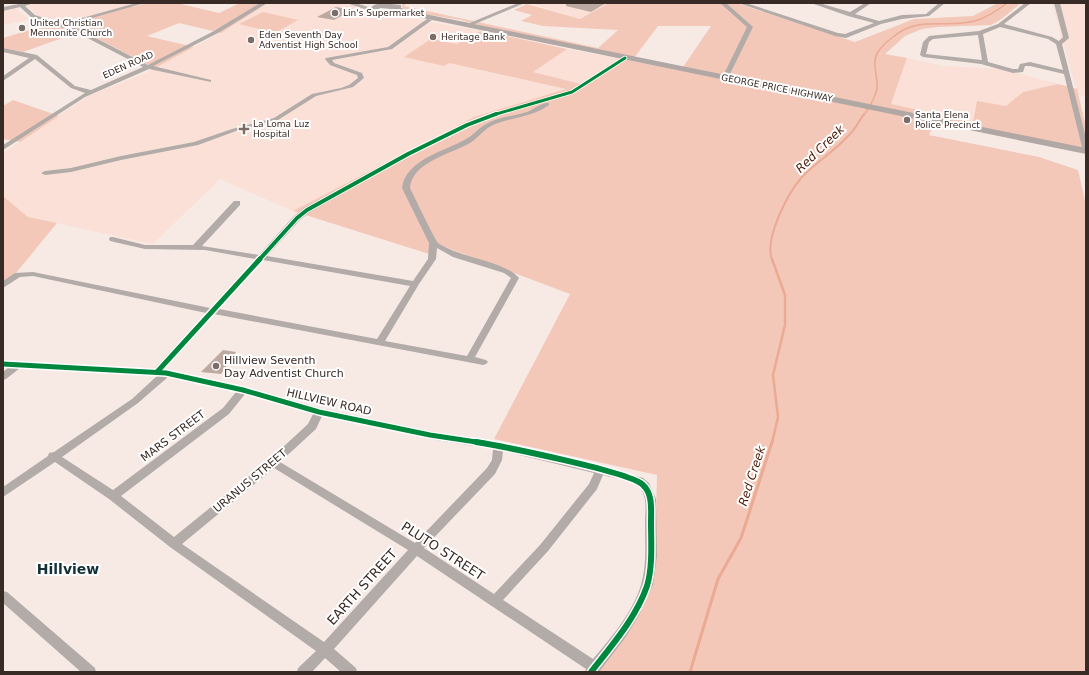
<svg xmlns="http://www.w3.org/2000/svg" width="1089" height="675" font-family="'DejaVu Sans',sans-serif">
<rect width="100%" height="100%" fill="#f7eae5"/>
<g fill="#fae0d6">
<path d="M39 3H127L130 5 65 23 38 16 27 6Z"/>
<path d="M263 3H341L363 8 377 15 397 16 483 31 475 33 457 44 431 39 444 66 449 63 567 89 474 117 293 211 220 179 153 244 28 217 3 196V153L88 96 146 73 236 24Z"/>
<path d="M528 3H609L580 19Z"/>
<path d="M1052 3H1086V96L1078 95Z"/>
<path d="M13 6 29 19 3 25V9Z"/>
<path d="M567 49 594 54 622 59 585 85 532 72Z"/>
<path d="M907 58 944 66 1002 69 1058 84 1023 92 1006 106 977 102 973 122 891 105Z"/>
</g>
<g fill="#f4c8b8">
<path d="M147 3H177L219 13 240 3 266 4 221 33 179 23 147 36 194 47 155 68 82 31 23 52 3 48V38L59 21 65 23 130 5 133 7Z"/>
<path d="M403 3H407L404 6 598 48 618 30 543 26 521 21 532 15 514 10 527 4 580 19 609 3H736L855 42 914 19 973 16 996 4 991 3H1021L1000 20 991 25 938 27 922 29 905 36 885 54 907 58 891 104 973 122 977 101 1006 106 1023 92 1058 84 1077 89 1086 127V149L683 67 711 26H658L634 58 486 27 461 20 406 11 402 7Z"/>
<path d="M263 12 298 20 275 33 239 24Z"/>
<path d="M483 31 567 49 533 72 585 85 622 59 935 122 929 135 1039 157 1078 170 1086 205V672H597L644 605 655 553 657 475 494 439 570 294 432 242 429 254 293 211 474 117 566 89 449 63 444 66 404 57 431 39 457 44 475 33Z"/>
<path d="M13 100 59 116 20 142 3 139V106Z"/>
<path d="M3 196 28 217 57 223 16 273 3 285Z"/>
</g>
<g fill="none" stroke-linecap="round" stroke-linejoin="round">
<path stroke="#eaaa93" stroke-width="1.5" d="M864 115C869 107 876 98 877 88 878 76 871 62 878 52 882 45 888 41 893 37 921 14 947 30 978 20 989 16 998 10 1007 3"/>
<path stroke="#eaaa93" stroke-width="2" d="M772 260C764 238 788 193 802 177 816 162 835 151 848 136 855 130 859 121 864 114"/>
<path stroke="#eaaa93" stroke-width="2.5" d="M772 259 785 295V325L773 375 778 417 772 443"/>
<path stroke="#eaaa93" stroke-width="3" d="M690 672 718 579 741 538 772 442"/>
</g>
<g fill="#bea9a1">
<path d="M566 3H606L591 12 566 6Z"/>
<path d="M336 7 352 10 334 20 317 17Z"/>
<path d="M223 350 236 352 221 374 201 372Z"/>
</g>
<g fill="none" stroke-linecap="round" stroke-linejoin="round">
<g fill="#b2aba8" fill-rule="evenodd">
<path d="M24 3H34L25 6 35 15 61 24 136 3H145L67 25 80 30 148 65 214 31 260 3H267L218 33 153 66 211 80V82L149 69 85 97 3 150V145L85 93 71 88 35 59 3 81V76L29 58 3 52V48L37 55 75 86 91 90 143 67 76 32 31 17 20 7 3 11V7Z"/>
<path d="M518 3H525L470 26 465 25Z"/>
<path d="M720 3H726L753 27 728 78 725 80 722 78 747 27Z"/>
<path d="M738 3H746L838 33 845 34 874 23 848 16 811 3H819L850 12 865 3H871L855 14 879 21 902 15 926 14 939 3H945L929 16 902 19 881 24 846 38 835 36Z"/>
<path d="M1025 3H1031L1004 24 1052 37 1059 41 1063 37 1054 3H1060L1069 38 1062 44 1086 138V153L1083 151 1064 74 1030 66H1025L1023 72 1013 73 981 64 923 57 920 55 923 42 929 36 979 31 998 24ZM1000 27 1048 39 1056 44 1063 70 1030 62 1020 64 1018 69H1013L988 62 983 34ZM978 35 982 60 926 54 929 42 933 39Z"/>
<path d="M427 19 432 20 392 49 332 60 334 63 362 73 364 78 353 87 316 96 278 120 236 131 198 145 121 160 71 172 45 175 41 173 45 171 71 168 121 156 194 142 232 129 274 118 312 94 341 88 349 85 358 78 357 75 330 65 325 59 326 58 388 47Z"/>
<path d="M623 57 628 58 574 93 495 116 469 126 410 155 310 212 300 220 267 256 413 281 428 259 429 243 402 188C406 159 444 152 466 139 474 135 479 127 488 123 500 117 514 116 527 112 534 109 542 102 549 103V105C533 117 513 117 495 124 485 128 479 137 470 143 451 154 412 162 410 188 414 196 435 240 438 243 460 258 505 261 519 278L475 357 486 360 488 362 486 364 483 365 214 314 164 370 243 387 319 408 430 431 499 442 600 466 643 478 649 483 656 499 657 556 653 585 638 617 625 638 599 672H585L586 669 417 556 334 649 356 668 357 672H341L325 658 312 672H297L298 668 316 651 170 547 109 499 55 462 3 497V487L48 456 49 453 54 452 132 399 157 376 20 368 6 379 3 380V372L9 367H3V361L154 369 206 313 33 276 20 277 3 288V281L15 273 33 272 210 308 255 259 205 250 145 249 110 241 109 239 110 237H113L145 245H193L234 201H240V205L202 246 259 255 294 216 304 208 406 153 465 124 491 114 570 91ZM437 248 453 257 504 273 511 278 467 356 385 341 419 284 436 259ZM263 260 410 286 377 339 219 309ZM168 377 236 392 223 408 113 490 62 457 138 403ZM245 394 313 414 308 424 269 460 174 537 121 496 229 414ZM322 416 430 439 493 449 492 460 487 468 415 543 280 462 316 429ZM503 451 594 473 589 484 540 545 494 594 424 548 495 474 502 460ZM274 468 408 550 324 642 182 544ZM603 475C613 478 634 481 640 488 648 498 645 512 645 524 645 544 647 565 641 585 633 612 611 638 593 659L503 600 548 551 597 489Z"/>
<path d="M3 591 7 592 95 668 96 672H81L3 603Z"/>
</g>
<path fill="#b6ada9" fill-rule="evenodd" d="M346 3H356L377 10 374 12Z"/>
<path fill="#b1a7a4" fill-rule="evenodd" d="M381 3 401 5V8L410 11 1086 148V154L408 15C405 14 401 12 398 12 387 11 380 21 369 9L374 5ZM381 8 391 9 382 11 378 9Z"/>
<g stroke="#fff" stroke-width="4.5">
<path id="cycleway-far3" d="M493 115 572 92 625 58"/>
</g>
<g stroke="#fff" stroke-width="6">
<path id="cycleway-far2" d="M259 260 297 218 307 210 408 154 467 125 496 114"/>
</g>
<g stroke="#fff" stroke-width="8">
<g id="cycleway-far1">
<path d="M3 364 166 373 243 390 319 412 430 435 483 443"/>
<path d="M157 372 260 259"/>
</g>
</g>
<g stroke="#fff" stroke-width="9">
<path id="cycleway" d="M476 442C501 446 631 472 643 485 653 494 651 510 651 522 651 542 653 566 647 586 636 618 612 645 591 672"/>
</g>
<use href="#cycleway-far3" stroke="#00873e" stroke-width="3"/>
<use href="#cycleway-far2" stroke="#00873e" stroke-width="4"/>
<use href="#cycleway-far1" stroke="#00873e" stroke-width="5"/>
<use href="#cycleway" stroke="#00873e" stroke-width="6"/>
</g>
<g fill="#7b6d68" stroke="#fff" stroke-width="1.5">
<circle cx="335" cy="13" r="4"/>
<circle cx="22" cy="28" r="4"/>
<circle cx="433" cy="37" r="4"/>
<circle cx="251" cy="40" r="4"/>
<circle cx="907" cy="120" r="4"/>
<path d="M242 123h4v4h4v4h-4v4h-4v-4h-4v-4h4z"/>
<circle cx="216" cy="366" r="4"/>
</g>
<g text-anchor="middle" dominant-baseline="central" stroke-width="4" stroke-linejoin="round" paint-order="stroke">
<g font-size="9" fill="#382a25" stroke="#fff" text-anchor="start">
<text x="343" y="13">Lin's Supermarket</text>
<text x="30" y="23">United Christian<tspan x="30" dy="10">Mennonite Church</tspan></text>
<text x="259" y="35">Eden Seventh Day<tspan x="259" dy="10">Adventist High School</tspan></text>
<text x="441" y="37">Heritage Bank</text>
<text x="915" y="115">Santa Elena<tspan x="915" dy="10">Police Precinct</tspan></text>
<text x="253" y="124">La Loma Luz<tspan x="253" dy="10">Hospital</tspan></text>
</g>
<g font-size="9" fill="#382a25" stroke="#fff">
<text transform="translate(128 65) rotate(-24)">EDEN ROAD</text>
<text transform="translate(777 88) rotate(11)">GEORGE PRICE HIGHWAY</text>
</g>
<g font-size="11" fill="#382a25" stroke="#fff" text-anchor="start">
<text x="224" y="360">Hillview Seventh<tspan x="224" dy="13">Day Adventist Church</tspan></text>
</g>
<g font-size="11" fill="#382a25" stroke="#fff">
<text transform="translate(329 402) rotate(13)">HILLVIEW ROAD</text>
<text transform="translate(173 436) rotate(-37)">MARS STREET</text>
<text transform="translate(250 481) rotate(-40)">URANUS STREET</text>
</g>
<g font-size="12" font-style="italic" fill="#4e1904" stroke="#fff">
<text transform="translate(820 149) rotate(-44)">Red Creek</text>
<text transform="translate(752 476) rotate(-72)">Red Creek</text>
</g>
<g font-size="13" fill="#382a25" stroke="#fff">
<text transform="translate(443 551) rotate(33)">PLUTO STREET</text>
<text transform="translate(362 587) rotate(-48)">EARTH STREET</text>
</g>
<g font-size="14" font-weight="bold" fill="#113039" stroke="#fff">
<text x="68" y="569">Hillview</text>
</g>
</g>
<rect width="1089" height="675" fill="none" stroke="#382a25" stroke-width="8"/>
</svg>
